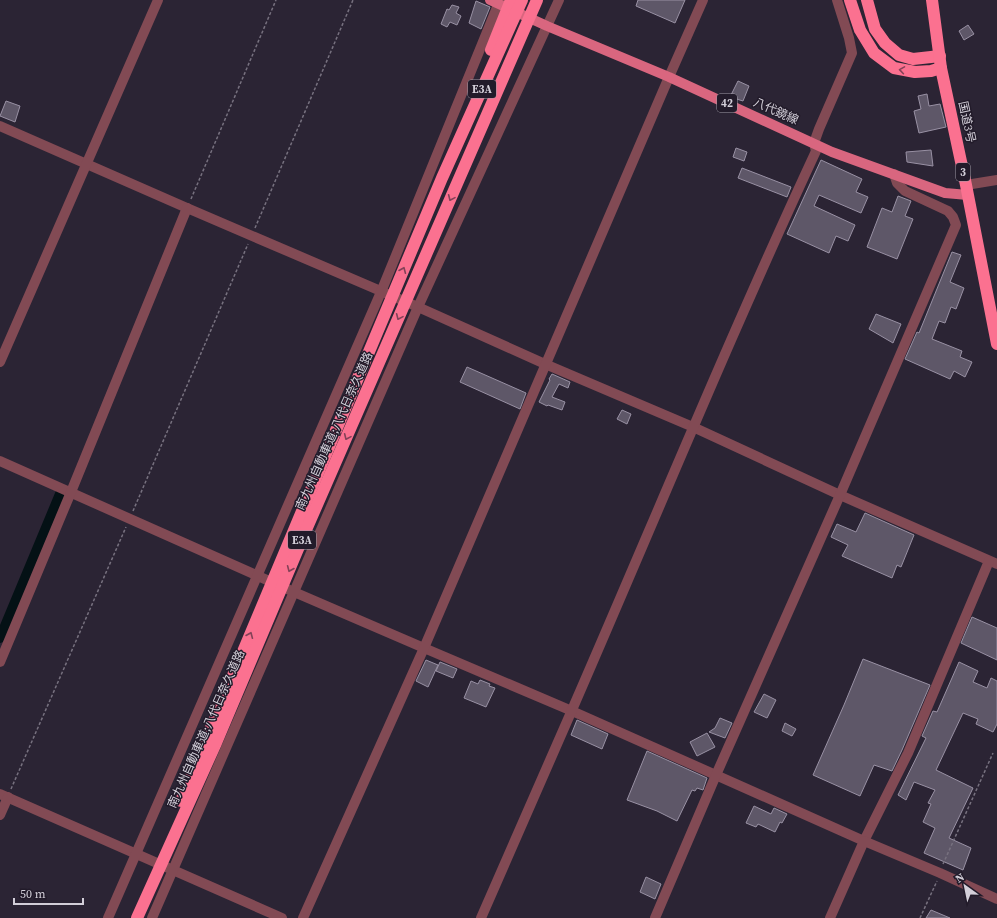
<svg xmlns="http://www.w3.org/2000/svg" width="997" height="918" font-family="'Source Serif 4','Noto Sans JP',serif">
<rect width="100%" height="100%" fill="#2b2434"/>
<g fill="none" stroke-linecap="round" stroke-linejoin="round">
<path stroke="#041115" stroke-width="10" d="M0 638 60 494"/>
</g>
<g fill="#5e5768" stroke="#9991a4">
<path d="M638 0H685L675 23 636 6Z"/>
<path d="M476 1 490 7 481 29 469 23Z"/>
<path d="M452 5 459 7 456 13 461 16 457 25 450 22 447 27 441 24 447 9 449 10Z"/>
<path d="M968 25 974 34 964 40 959 31Z"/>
<path d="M738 81 749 86 743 101 730 97Z"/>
<path d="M927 94 929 106 940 104 946 127 919 133 914 111 921 109 918 96Z"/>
<path d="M6 101 20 106 15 122 0 116Z"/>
<path d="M736 148 747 152 744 161 733 157Z"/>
<path d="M931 150 933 166 907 162 906 152Z"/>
<path d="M821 160 862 179 856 192 868 197 861 213 819 195 814 206 855 225 848 241 836 236 829 253 787 234Z"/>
<path d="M742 168 791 187 787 197 738 178Z"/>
<path d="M898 196 911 201 905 216 913 219 897 259 867 247 882 208 892 212Z"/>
<path d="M952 252 961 255 950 282 964 288 956 309 951 307 945 323 939 321 932 339 962 351 960 357 972 362 965 377 954 371 950 379 905 359 917 332 919 333Z"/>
<path d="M876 314 901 324 893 343 869 329Z"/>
<path d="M467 367 526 393 520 409 460 382Z"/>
<path d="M552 374 570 382 568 388 559 384 552 397 565 402 562 410 548 405 547 406 539 402 550 380 549 379Z"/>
<path d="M622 410 631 414 627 424 617 419Z"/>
<path d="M865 513 914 535 901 567 897 565 892 578 842 556 848 545 831 537 837 524 856 532Z"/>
<path d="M972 617 997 628V660L961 643Z"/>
<path d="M863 659 930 685 902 750 892 771 874 765 860 796 813 775 844 705Z"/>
<path d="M426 660 438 665 428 687 416 681Z"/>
<path d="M440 662 457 669 453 678 436 671Z"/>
<path d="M959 662 978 671 973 682 987 688 991 678 997 681V724L993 732 976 724 978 719 963 713 936 770 973 788 949 838 971 848 963 870 924 853 935 828 923 822 931 804 928 803 935 790 914 782 906 800 898 795 926 738 922 736 933 711 937 712Z"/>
<path d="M480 680 490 684 489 686 495 688 486 707 464 698 471 681 478 684Z"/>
<path d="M764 694 776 700 767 718 754 712Z"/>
<path d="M720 718 732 723 725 738 709 732 715 728Z"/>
<path d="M577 720 608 734 602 749 571 735Z"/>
<path d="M785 723 796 729 792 736 782 731Z"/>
<path d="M707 733 715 747 697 756 690 742Z"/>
<path d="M647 751 707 778 703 790 697 788 695 791 692 790 677 821 657 811 627 800Z"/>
<path d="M754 806 771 814 774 808 787 814 782 823 780 822 775 832 758 824 756 827 746 823Z"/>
<path d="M646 877 661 884 655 899 640 892Z"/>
<path d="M931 910 950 918H926Z"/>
</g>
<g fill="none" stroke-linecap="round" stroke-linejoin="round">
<g stroke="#77717f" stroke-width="1.5" stroke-dasharray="3 2" stroke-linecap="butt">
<path d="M191 199 276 0"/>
<path d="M255 228 353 0"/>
<path d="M133 511 248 244"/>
<path d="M11 789 126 527"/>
<path d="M943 864 993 753"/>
<path d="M920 918 937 881"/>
</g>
<g stroke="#824a54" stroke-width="10">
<path d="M0 126 187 208 418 307 545 364 693 427 840 495 997 564"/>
<path d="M966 185 997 180"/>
<path d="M0 362 158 0"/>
<path d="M0 461 294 592 424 648 572 711 864 841 908 753 989 561"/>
<path d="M0 662 71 492 187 208"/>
<path d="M0 794 282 918"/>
<path d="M0 815 8 797"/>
<path d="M108 918 381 292 500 0"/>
<path d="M152 918 418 307 559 0"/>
<path d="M303 918 424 648 669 77 703 0"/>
<path d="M481 918C511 849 542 780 572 710 653 524 730 336 816 151L814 143 819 129 852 53 849 38 837 0"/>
<path d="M655 918 716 775 840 495 956 225 953 217 948 211 905 191 897 183 894 174"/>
<path d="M830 918 864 841 940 873 997 899"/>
</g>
<path stroke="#d9667f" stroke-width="10" d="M490 0 547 26 669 77 832 152 945 193 968 195"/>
<g stroke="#fb7190" stroke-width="12">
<path d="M850 0 860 30 874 53 894 68 915 72 931 71 941 68"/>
<path d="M867 0 875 29 885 43 899 55 913 59 940 56"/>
<path d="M932 0 941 68 966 185 997 344"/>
</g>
<g stroke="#fb7190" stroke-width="12">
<path d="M491 50 511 0"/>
<path d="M181 801 205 742 442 178 522 0"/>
<path d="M137 918 216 743 306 530 537 0"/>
</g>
</g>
<defs><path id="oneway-chevron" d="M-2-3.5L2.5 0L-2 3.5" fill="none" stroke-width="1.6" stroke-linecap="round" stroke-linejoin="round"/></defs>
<g stroke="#844258">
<use href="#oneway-chevron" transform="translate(902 70) rotate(-171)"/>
<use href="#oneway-chevron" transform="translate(451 198) rotate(114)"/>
<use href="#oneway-chevron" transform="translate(403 270) rotate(-67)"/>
<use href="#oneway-chevron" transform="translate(399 317) rotate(114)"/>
<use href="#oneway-chevron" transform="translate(347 437) rotate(114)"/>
<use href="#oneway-chevron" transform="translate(290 569) rotate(113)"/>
<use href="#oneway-chevron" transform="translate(250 635) rotate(-67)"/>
</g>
<g text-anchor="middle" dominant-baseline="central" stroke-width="3" stroke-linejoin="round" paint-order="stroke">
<g fill="#221b2a" stroke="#9e99a4" stroke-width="1">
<rect x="468" y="80" width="28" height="18" rx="3"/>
<rect x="717" y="94" width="20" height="18" rx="3"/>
<rect x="956" y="163" width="14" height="18" rx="3"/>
<rect x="288" y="531" width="28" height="18" rx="3"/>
</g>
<g font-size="11" font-weight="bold" fill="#d3cfd9">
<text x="482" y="89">E3A</text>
<text x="727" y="103">42</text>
<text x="963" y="172">3</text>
<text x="302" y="540">E3A</text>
</g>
<g font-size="12" fill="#d3cfd9" stroke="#221b2a">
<text transform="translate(776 111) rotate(24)">八代鏡線</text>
<text transform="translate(967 122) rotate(78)">国道3号</text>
<text transform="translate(334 431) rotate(-66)">南九州自動車道;八代日奈久道路</text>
<text transform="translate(206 729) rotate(-66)">南九州自動車道;八代日奈久道路</text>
</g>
</g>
<g transform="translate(965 886) rotate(327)" stroke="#221b2a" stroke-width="3" paint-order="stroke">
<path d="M0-3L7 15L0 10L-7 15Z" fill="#d3cfd9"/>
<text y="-6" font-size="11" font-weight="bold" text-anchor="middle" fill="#d3cfd9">N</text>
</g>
<path d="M14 898v6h69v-6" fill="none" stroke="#d3cfd9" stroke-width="2"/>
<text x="20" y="898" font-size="12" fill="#d3cfd9" stroke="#221b2a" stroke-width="3" paint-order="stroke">50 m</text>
</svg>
